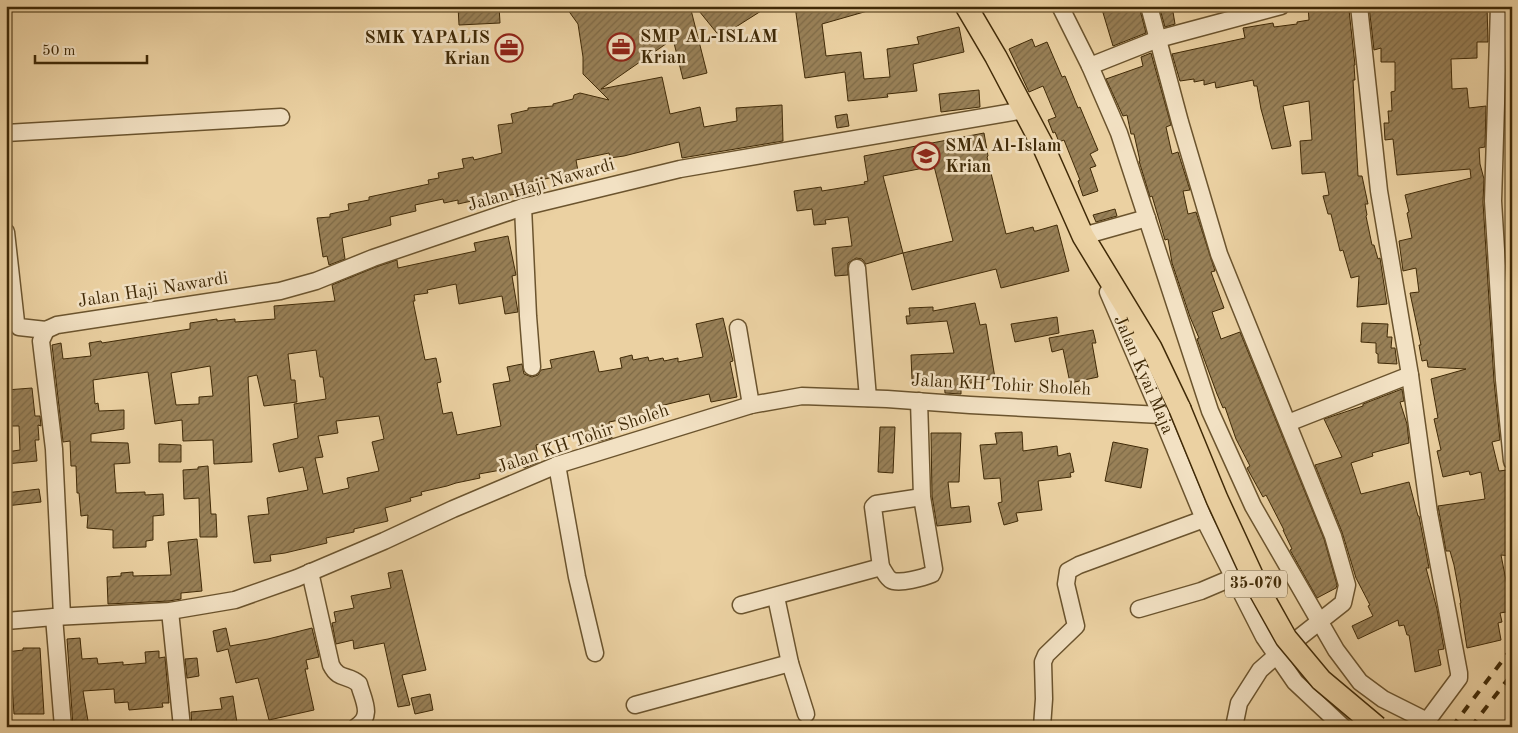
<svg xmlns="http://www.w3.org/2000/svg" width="1518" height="733" font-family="'Old Standard TT',serif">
<defs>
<pattern id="building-hatch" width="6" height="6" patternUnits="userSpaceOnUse" patternTransform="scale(1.25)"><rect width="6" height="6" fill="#998158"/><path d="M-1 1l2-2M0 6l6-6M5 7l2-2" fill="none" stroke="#7e6a47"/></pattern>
</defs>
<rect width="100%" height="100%" fill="#ebd1a2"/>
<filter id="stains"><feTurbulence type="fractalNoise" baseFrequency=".004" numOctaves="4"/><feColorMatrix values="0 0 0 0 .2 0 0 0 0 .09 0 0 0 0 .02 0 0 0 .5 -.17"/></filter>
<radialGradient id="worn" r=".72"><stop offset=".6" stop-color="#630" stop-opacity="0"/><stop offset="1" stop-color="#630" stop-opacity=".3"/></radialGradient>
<g fill="url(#building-hatch)" stroke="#402a07" fill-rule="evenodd">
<path d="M458 6H499L500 23 459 25Z"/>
<path d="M565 6H690L707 73 683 79 673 39 601 89 662 77 670 114 700 107 704 127 737 121 736 108 782 105 783 141 682 158 679 142 624 156 610 158 609 153 576 160 578 171 520 185 521 193 500 197 499 195 458 204V200L444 203 443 199 415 205 416 211 390 217 391 225 342 238 345 259 329 265 327 256 323 257 317 218 330 217V214L349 210 348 204 369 200V197L429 184 428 180 439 178 438 173 464 168 462 159 473 157 474 160 502 153 498 125 513 123 511 114 528 110V108L553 106V104L573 99 574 95 580 93 609 100 583 74V57L578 24Z"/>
<path d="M695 6H769L720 37Z"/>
<path d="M795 6H871V10L822 24 826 56 861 52 864 79 890 77 887 49 919 44 917 37 959 27 964 52 913 64 917 91 887 94 888 97 848 101 845 72 805 78Z"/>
<path d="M1101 6H1139L1146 33 1113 46Z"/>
<path d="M1159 6H1172L1175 24 1165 27Z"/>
<path d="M1308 6H1341V10H1349L1355 65H1354L1355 80H1353L1358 176H1362L1368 204H1365L1367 215 1366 216 1372 245H1374L1378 259 1380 258 1387 304 1357 307 1359 276 1351 278 1343 250 1340 251 1331 214H1328L1323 196 1329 195 1325 172 1302 174 1300 141 1312 140 1309 101 1283 106 1291 146 1272 149 1261 109 1257 86H1254L1253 80 1216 88 1215 82 1204 85V80L1194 82V79L1180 81 1172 54 1245 38 1243 28 1273 23 1274 27 1297 24V22L1309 20Z"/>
<path d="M1369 6H1487L1488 42H1477V58L1451 59 1452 89 1467 88 1469 108 1486 106 1485 147 1479 148 1480 164 1484 179 1483 202 1494 381 1500 440 1492 442 1499 471 1507 470 1512 502V556L1501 555 1512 611 1500 613 1502 622 1498 623 1501 640 1467 648 1460 603H1461L1454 565 1450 551H1446L1438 506 1485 499 1481 472 1470 475 1469 471 1443 477 1437 451 1441 450 1434 419 1438 418 1431 379 1466 369 1428 367 1427 360 1422 361 1419 345H1421L1410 293 1419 292 1416 268 1403 271 1399 241 1412 238 1407 213 1409 212 1405 195 1471 178 1470 169 1397 175 1393 139 1385 140 1384 123H1389L1388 111H1392L1391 92 1395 91V62H1381V48L1374 50Z"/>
<path d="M1032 39 1035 47 1047 42 1062 77 1065 76 1078 108 1080 107 1098 150 1090 154 1096 166 1090 168 1098 191 1083 196 1078 181 1080 180 1064 140 1059 142 1055 132 1053 133 1048 120 1056 117 1043 86 1029 92 1009 49Z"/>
<path d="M1151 53 1171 125 1166 127 1172 154 1178 152 1190 190 1183 191 1188 214 1196 212 1215 271 1211 272 1224 308 1212 312 1221 339 1240 332 1324 539 1337 585 1336 588 1317 598 1290 550 1292 549 1283 530H1284L1266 495 1263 497 1247 468 1250 466 1236 439 1225 407 1223 408 1217 394 1203 356 1197 339 1199 338 1190 317 1172 263 1168 239 1165 240 1152 196 1150 197 1139 161H1140L1134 134H1131L1127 115 1123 116 1106 79 1143 66 1141 57Z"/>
<path d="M979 90 980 107 941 112 939 94Z"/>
<path d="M847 114 849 126 837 128 835 116Z"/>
<path d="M984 133 988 156 987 157 1006 234 1033 227 1034 231H1036L1057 225 1069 271 1001 288 996 269 912 290 903 253 866 264 862 259 856 258 848 263V275L835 276 832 248 852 246 848 217 825 220 826 224 814 225 812 209 797 211 794 191 821 187 822 191 865 184 864 182 868 181 864 156ZM934 166 953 241 903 253 883 176Z"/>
<path d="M1115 209 1117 216 1096 222 1093 215Z"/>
<path d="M508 236 516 275 512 276 518 312 505 314 502 296 459 304 456 284 427 290 428 293 414 295 415 301H413L425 360 436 358 441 382 437 383 443 414 452 412 457 435 501 426 493 384 510 381 507 367 522 364 524 374 532 377 538 375 541 370 552 368 550 360 594 351 599 372 622 368 620 358 632 355 633 360 648 357 649 361 663 358 664 361 678 358V362L703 357 696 324 723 318 733 361 730 362 737 397 711 402 709 394 656 407 657 413 609 422 612 438 599 441 598 442 596 431 561 438V440L536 445 539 462 524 468 523 466 479 474 480 478 456 483 447 486 421 492 422 495 410 498 411 501 385 508 388 521 354 529V532L326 538 327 543 285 553 270 555 271 561 254 563 248 516 269 514 267 498 308 490 303 467 279 472 273 444 298 438 294 404 326 399 323 377H320L316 350 288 354 291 380H295L297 402 264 406 257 375 248 377 252 462 214 464 213 440 183 441 182 420 155 424 148 372 93 380 95 404 98 403 99 411 124 410V429L91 434V442L128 443 130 463 114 464 116 493 145 492V495L163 494 164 515 153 516V540L146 541V547L113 548V530L87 528 88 515 81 516 79 493H77L76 466H71L70 441 63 442 52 345 61 343 63 359 91 356 89 343 101 341 102 343 190 329V323L217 319V321L235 319V322L275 319 274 306 335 301 332 285 376 267 397 260 398 268 476 251 474 243ZM210 366 213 396 199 397V404L176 405 171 373ZM379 416 384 439 372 442 379 471 347 478 349 488 323 494 315 458 323 457 318 436 338 433 336 421Z"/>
<path d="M975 303 980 325 986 324 995 378 961 385V394L945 393 944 379 912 380 911 355 954 353 947 321 907 324 906 316H910L909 308 933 307V311Z"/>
<path d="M1057 317 1059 333 1015 342 1011 324Z"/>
<path d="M1362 323 1388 324 1387 337H1392L1391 348H1395L1397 364 1378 363V354L1376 353V343L1361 342Z"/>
<path d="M1093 330 1096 343H1092L1098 377 1070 383 1063 349 1052 352 1049 338Z"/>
<path d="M32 388 35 416H40L41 426 38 425 39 440H35L37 461 6 464V452L20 450 19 426H6V390Z"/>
<path d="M1402 389 1404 401 1400 402 1407 424 1409 443 1372 453 1373 456 1351 463 1361 494 1409 482 1418 516H1419L1429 568H1426L1437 609 1444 649 1438 650 1441 665 1415 672 1409 635H1407L1404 625 1399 626 1398 620 1358 639 1352 626 1373 616 1368 606 1370 605 1356 578 1342 532 1315 465 1342 457 1324 419 1363 406V404Z"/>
<path d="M880 427H895L893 473 878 472Z"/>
<path d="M1022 432 1023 451 1057 446 1058 456 1070 453 1074 472 1070 473 1071 477 1038 481 1042 510 1016 513 1018 521 1004 525 998 503 1002 502 1000 478 984 479 980 445 997 444 995 433Z"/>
<path d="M931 433H961L959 482H948L951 508 969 506 971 522 937 526 932 496Z"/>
<path d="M1113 442 1148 449 1141 488 1105 481Z"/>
<path d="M159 444 181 445V462H159Z"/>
<path d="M208 466 211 514H216L217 537H200L199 498 184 499 183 470 198 469V467Z"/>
<path d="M39 489 41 502 6 506V493Z"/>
<path d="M197 539 202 591 181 593V599L169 601 108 604 107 577 121 576V573L133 572V576L171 575 168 542Z"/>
<path d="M402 570 426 670 402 675 410 705 398 707 384 643 354 649 353 640 336 644 332 623 336 622 334 612 354 608 351 596 391 588 388 573Z"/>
<path d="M226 628 230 646 268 639 312 628 319 657 306 660 308 669H305L314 710 269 720 258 678 236 683 228 649 217 652 213 631Z"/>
<path d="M80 638 82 659 97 658 98 664 123 662V665L146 663 145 652 159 651V658L165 657 169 703H162L163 707 129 710 128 702 115 703 114 689 83 691 89 727H73L67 639Z"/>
<path d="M23 648H40L44 714H14L11 670H6V652L23 650Z"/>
<path d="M197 658 199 676 187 678 185 659Z"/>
<path d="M430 694 433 710 415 714 411 698Z"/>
<path d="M233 696 237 723 211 727H192L191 712 222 709 220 698Z"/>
</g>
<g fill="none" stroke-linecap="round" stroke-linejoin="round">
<g stroke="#6b542e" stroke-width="19">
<g id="minor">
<path d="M1060 6 1090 66 1119 133 1210 411 1253 506 1336 650 1360 682 1383 699 1427 721"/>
<path d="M1149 6 1180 122 1219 254 1333 536 1347 585 1343 603 1277 655 1260 670 1239 703 1234 727"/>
<path d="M1359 6 1379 191 1410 375 1429 513 1459 673V678L1427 721 1421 727"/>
<path d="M1499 6 1493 201 1504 380 1512 461"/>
<path d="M1090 66 1158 39 1281 6"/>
<path d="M6 133 281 117"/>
<path d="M523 207 528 316 532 367"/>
<path d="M6 232 16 322 19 327 46 330 57 325 280 291 316 281 373 258 523 207 680 169 1024 110"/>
<path d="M1088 247 1083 236 1147 218"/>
<path d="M857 268 868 398"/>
<path id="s1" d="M1108 292 1161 415 1204 519 1264 637 1295 682 1343 727"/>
<path d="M738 328 751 405"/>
<path d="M46 330 41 341 54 449 62 616"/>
<path d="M1288 423 1410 375"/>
<path d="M557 465 577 577 595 653"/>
<path d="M881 567C884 571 887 578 891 580 898 585 925 577 932 574L934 569 922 497 919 401"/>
<path d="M310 572 331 665C339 681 348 674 359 684 363 700 374 716 356 727"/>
<path d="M776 597 790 663 806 714"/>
<path d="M741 605 881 567 873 507 876 504 922 497"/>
<path d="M1139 609 1201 591 1234 577"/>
<path d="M170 611 182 727"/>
<path d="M54 617 63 727"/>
<path d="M6 621 54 617 170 611 235 600 297 578 384 541 453 509 557 465 751 405 802 396 887 399 970 405 1161 415"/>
<path d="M635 705 790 663"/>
<path d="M1042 727 1044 699 1043 662 1046 655 1076 626 1066 584 1068 571 1079 565 1204 519"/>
</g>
</g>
<g stroke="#402a07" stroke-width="24">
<path id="major" d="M966 6 996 57 1044 148 1083 236 1151 348 1180 409"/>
</g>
<use href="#minor" stroke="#f2e1c3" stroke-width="16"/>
<use href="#major" stroke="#ebd1a2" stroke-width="21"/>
<g stroke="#402a07" stroke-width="4" stroke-dasharray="9 9" stroke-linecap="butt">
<path d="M1452 727 1512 648"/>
<path d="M1471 727 1512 674"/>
</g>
<g stroke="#402a07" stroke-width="24" stroke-linecap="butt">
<path id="major-bridge" d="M1180 409 1217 499 1258 588 1286 638 1321 680 1377 727"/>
</g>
<use href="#major-bridge" stroke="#ebd1a2" stroke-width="21"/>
</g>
<defs>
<g id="office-ring" transform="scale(1.4375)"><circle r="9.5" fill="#f2e1c3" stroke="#8f2418" stroke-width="1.5"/><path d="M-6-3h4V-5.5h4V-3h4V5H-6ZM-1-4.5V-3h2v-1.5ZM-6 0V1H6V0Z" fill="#8f2418"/></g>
<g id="school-ring" transform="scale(1.4375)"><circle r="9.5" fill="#f2e1c3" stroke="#8f2418" stroke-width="1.5"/><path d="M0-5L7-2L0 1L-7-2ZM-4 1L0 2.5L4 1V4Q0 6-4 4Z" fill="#8f2418"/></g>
</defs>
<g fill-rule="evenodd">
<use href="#office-ring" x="621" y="47"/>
<use href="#office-ring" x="509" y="48"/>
<use href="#school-ring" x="926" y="156"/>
</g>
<g text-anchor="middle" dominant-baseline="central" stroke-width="5" stroke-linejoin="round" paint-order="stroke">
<rect fill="#f2e1c3" stroke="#75613f" stroke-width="1" x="1225" y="570.5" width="62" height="27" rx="4"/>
<g font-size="16" font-weight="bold" fill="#402a07">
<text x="1256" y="584">35-070</text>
</g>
<g font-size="18" font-weight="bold" fill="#402a07" stroke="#f2e1c3" text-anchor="start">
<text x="640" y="37">SMP AL-ISLAM<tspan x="640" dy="21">Krian</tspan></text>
<text x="490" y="38" text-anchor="end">SMK YAPALIS<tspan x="490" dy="21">Krian</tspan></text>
<text x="945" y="146">SMA Al-Islam<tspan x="945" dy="21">Krian</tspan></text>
</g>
<g font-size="18" fill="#402a07" stroke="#f2e1c3">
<text transform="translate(541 185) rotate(-16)">Jalan Haji Nawardi</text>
<text transform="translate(153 290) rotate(-9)">Jalan Haji Nawardi</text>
<text stroke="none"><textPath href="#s1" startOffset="90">Jalan Kyai Maja</textPath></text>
<text transform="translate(1001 385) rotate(3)">Jalan KH Tohir Sholeh</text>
<text transform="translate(583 439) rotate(-19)">Jalan KH Tohir Sholeh</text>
</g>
</g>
<rect width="1518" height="733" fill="none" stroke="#ebd1a2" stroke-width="25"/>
<rect x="8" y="8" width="1503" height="718" fill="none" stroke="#402a07" stroke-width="2.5"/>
<rect x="12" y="12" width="1493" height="708" fill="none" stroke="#402a07"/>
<path d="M35 55v8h112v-8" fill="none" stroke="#402a07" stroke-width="2.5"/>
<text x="42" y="55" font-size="15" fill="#402a07" stroke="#f2e1c3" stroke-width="4" paint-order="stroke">50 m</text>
<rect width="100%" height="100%" filter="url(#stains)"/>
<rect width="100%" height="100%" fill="url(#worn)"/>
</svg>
